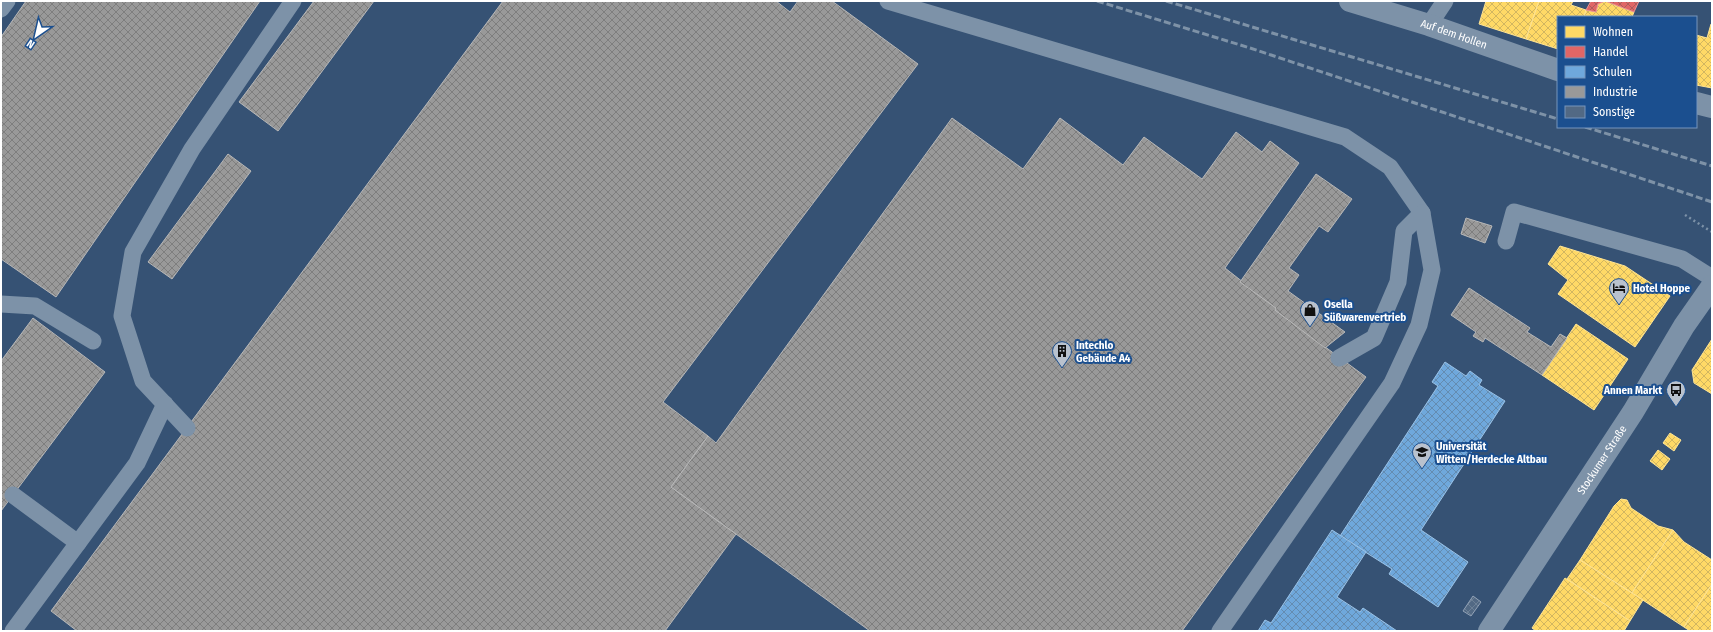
<svg xmlns="http://www.w3.org/2000/svg" width="1713" height="632" font-family="'Fira Sans Condensed',sans-serif">
<defs>
<pattern id="homes-cross-hatch" width="8" height="8" patternUnits="userSpaceOnUse"><rect width="8" height="8" fill="#ffd966"/><path d="M0 0l8 8M0 8l8-8" fill="none" stroke="#d2b660"/></pattern>
<pattern id="shops-cross-hatch" width="8" height="8" patternUnits="userSpaceOnUse"><rect width="8" height="8" fill="#e06666"/><path d="M0 0l8 8M0 8l8-8" fill="none" stroke="#ac5d5d"/></pattern>
<pattern id="schools-cross-hatch" width="8" height="8" patternUnits="userSpaceOnUse"><rect width="8" height="8" fill="#6fa8dc"/><path d="M0 0l8 8M0 8l8-8" fill="none" stroke="#648cb1"/></pattern>
<pattern id="industry-cross-hatch" width="8" height="8" patternUnits="userSpaceOnUse"><rect width="8" height="8" fill="#999"/><path d="M0 0l8 8M0 8l8-8" fill="none" stroke="#7e7e7e"/></pattern>
<pattern id="building-cross-hatch" width="8" height="8" patternUnits="userSpaceOnUse"><rect width="8" height="8" fill="#526984"/><path d="M0 0l8 8M0 8l8-8" fill="none" stroke="#6c8096"/></pattern>
</defs>
<rect width="100%" height="100%" fill="#365274"/>
<g fill="url(#homes-cross-hatch)" stroke="#ffe494">
<path d="M1486 1H1539L1526 39 1479 24Z"/>
<path d="M1539 1H1573L1571 5 1586 10 1584 17H1558V49L1526 39Z"/>
<path d="M1605 1 1634 12 1632 17H1584L1586 10 1596 12 1598 4Z"/>
<path d="M1711 24H1712V88L1696 85V35L1707 38Z"/>
<path d="M1560 246 1625 266 1670 296 1635 347 1558 294 1568 280 1548 264Z"/>
<path d="M1576 324 1628 359 1594 410 1542 375Z"/>
<path d="M1712 339V394L1694 383 1692 370Z"/>
<path d="M1670 433 1681 440 1674 451 1663 443Z"/>
<path d="M1658 450 1670 459 1662 470 1650 461Z"/>
<path d="M1621 499 1627 500 1631 508 1658 526 1673 530 1632 593 1580 560 1614 506Z"/>
<path d="M1673 530 1684 542 1712 560V584L1684 627 1632 593Z"/>
<path d="M1580 560 1643 600 1630 621 1567 579Z"/>
<path d="M1565 578 1630 621 1624 631H1536L1532 628Z"/>
<path d="M1712 584V631H1690L1684 627Z"/>
</g>
<path fill="url(#shops-cross-hatch)" stroke="#e99494" d="M1591 1H1639L1634 12 1605 1 1598 4 1596 12 1586 10Z"/>
<g fill="url(#schools-cross-hatch)" stroke="#9ac2e6">
<path d="M1445 362 1466 376 1470 371 1482 380 1479 385 1505 401 1421 530 1468 562 1438 607 1389 574 1392 569 1340 536 1438 386 1432 382Z"/>
<path d="M1332 530 1366 552 1337 597 1360 612 1363 608 1397 631H1258L1265 620 1271 623Z"/>
</g>
<g fill="url(#industry-cross-hatch)" stroke="#b8b8b8">
<path d="M26 1H260L56 297 1 259V37Z"/>
<path d="M314 1H374L278 131 239 102Z"/>
<path d="M503 1H776L790 12 798 1H832L918 64 663 402 708 436 671 487 736 534 665 631H77L51 611Z"/>
<path d="M952 118 1023 169 1060 118 1123 165 1144 137 1202 179 1236 132 1262 152 1270 141 1299 163 1225 268 1276 308 1275 310 1366 377 1182 631H870L671 487 708 436 716 443Z"/>
<path d="M228 154 251 171 172 279 148 262Z"/>
<path d="M1316 174 1352 199 1328 232 1319 226 1289 268 1299 275 1288 291 1345 332 1325 348 1275 310 1276 308 1240 282Z"/>
<path d="M1466 218 1492 226 1485 243 1461 234Z"/>
<path d="M1469 288 1530 328 1527 332 1551 347 1560 334 1567 338 1542 375 1485 338 1483 342 1473 336 1476 332 1451 315Z"/>
<path d="M33 318 105 372 1 511V361Z"/>
</g>
<path fill="url(#building-cross-hatch)" stroke="#92a2b6" d="M1473 596 1481 602 1471 616 1463 611Z"/>
<g fill="none" stroke-linecap="round" stroke-linejoin="round">
<path stroke="#7d92a8" stroke-width="2.5" stroke-dasharray="2 3" stroke-linecap="butt" d="M1685 215 1712 232"/>
<g stroke="#7d92a8" stroke-width="17">
<path d="M888 1 1345 137 1390 167 1422 213 1432 270 1419 325 1392 383 1220 631"/>
<path d="M1 9 7 1"/>
<path d="M1429 25 1445 1"/>
<path d="M1506 241 1514 212 1682 259 1712 278"/>
<path d="M1 304 35 306 93 341"/>
<path d="M1339 358 1374 338 1398 282 1404 231 1422 213"/>
<path d="M187 428 143 381 122 316 133 252 192 149 293 1"/>
<path d="M13 495 78 543"/>
<path d="M13 631 137 463 165 404"/>
</g>
<g stroke="#7d92a8" stroke-width="22">
<path id="s1" d="M1350 1 1429 25 1558 70"/>
<path d="M1696 103 1712 107"/>
<path id="s2" d="M1489 631 1633 412 1684 326 1712 286"/>
</g>
<g stroke="#7e92a7" stroke-width="3" stroke-dasharray="7 3" stroke-linecap="butt">
<path d="M1097 1 1250 48 1712 202"/>
<path d="M1166 1 1558 119"/>
<path d="M1585 127 1712 166"/>
</g>
</g>
<defs>
<g id="hotel-pin" transform="scale(1)"><path d="M0 17L-7.5 6A9.5 9.5 0 1 1 7.5 6Z" fill="#b9c2ce" stroke="#1b4f8f"/><path d="M-6-4.5h1.5V1H6V5H4.5V3h-9V5H-6ZM-4 0a1.8 1.8 0 1 1 3.6 0ZM.5 0V-2.5h3Q6-2.5 6 0Z" fill="#111"/></g>
<g id="shop-pin" transform="scale(1)"><path d="M0 17L-7.5 6A9.5 9.5 0 1 1 7.5 6Z" fill="#b9c2ce" stroke="#1b4f8f"/><path d="M-5-2.5h2.3a2.7 3.5 0 0 1 5.4 0H5L5.5 6h-11ZM-1.5-2.5h3a1.5 2.3 0 0 0-3 0Z" fill="#111"/></g>
<g id="building-pin" transform="scale(1)"><path d="M0 17L-7.5 6A9.5 9.5 0 1 1 7.5 6Z" fill="#b9c2ce" stroke="#1b4f8f"/><path d="M-4-6H4V6H1V3H-1V6H-4ZM-2.5-4.3h1.7v1.8h-1.7ZM.8-4.3h1.7v1.8H.8ZM-2.5-1h1.7V.8h-1.7ZM.8-1h1.7V.8H.8Z" fill="#111"/></g>
<g id="bus-pin" transform="scale(1)"><path d="M0 17L-7.5 6A9.5 9.5 0 1 1 7.5 6Z" fill="#b9c2ce" stroke="#1b4f8f"/><path d="M-5-6H5V4H4V6H2V4H-2V6H-4V4H-5ZM-3.5-4V0h7V-4ZM-3.5 1.2v1.5H-2V1.2ZM2 1.2v1.5H3.5V1.2Z" fill="#111"/></g>
<g id="university-pin" transform="scale(1)"><path d="M0 17L-7.5 6A9.5 9.5 0 1 1 7.5 6Z" fill="#b9c2ce" stroke="#1b4f8f"/><path d="M0-5L7-2L0 1L-7-2ZM-4 1L0 2.5L4 1V4Q0 6-4 4Z" fill="#111"/></g>
</defs>
<g fill-rule="evenodd">
<use href="#hotel-pin" x="1619" y="288"/>
<use href="#shop-pin" x="1310" y="310"/>
<use href="#building-pin" x="1062" y="351"/>
<use href="#bus-pin" x="1676" y="390"/>
<use href="#university-pin" x="1422" y="452"/>
</g>
<g text-anchor="middle" dominant-baseline="central" stroke-width="4" stroke-linejoin="round" paint-order="stroke">
<g font-size="11" fill="#fff" stroke="#1b4f8f">
<text stroke="none"><textPath href="#s1" startOffset="109">Auf dem Hollen</textPath></text>
<text stroke="none"><textPath href="#s2" startOffset="205">Stockumer Straße</textPath></text>
</g>
<g font-size="11" font-weight="bold" fill="#fff" stroke="#1b4f8f" text-anchor="start">
<text x="1633" y="288">Hotel Hoppe</text>
<text x="1324" y="304">Osella<tspan x="1324" dy="13">Süßwarenvertrieb</tspan></text>
<text x="1076" y="345">Intechlo<tspan x="1076" dy="13">Gebäude A4</tspan></text>
<text x="1662" y="390" text-anchor="end">Annen Markt</text>
<text x="1436" y="446">Universität<tspan x="1436" dy="13">Witten/Herdecke Altbau</tspan></text>
</g>
</g>
<rect width="1713" height="632" fill="none" stroke="#ffffff" stroke-width="4"/>
<rect x="1557" y="16" width="140" height="112" fill="#1b4f8f" stroke="#7695bc"/>
<rect x="1565" y="26" width="20" height="12" fill="#ffd966" stroke="#7695bc"/>
<text x="1593" y="36" font-size="12" fill="#ffffff">Wohnen</text>
<rect x="1565" y="46" width="20" height="12" fill="#e06666" stroke="#7695bc"/>
<text x="1593" y="56" font-size="12" fill="#ffffff">Handel</text>
<rect x="1565" y="66" width="20" height="12" fill="#6fa8dc" stroke="#7695bc"/>
<text x="1593" y="76" font-size="12" fill="#ffffff">Schulen</text>
<rect x="1565" y="86" width="20" height="12" fill="#999999" stroke="#7695bc"/>
<text x="1593" y="96" font-size="12" fill="#ffffff">Industrie</text>
<rect x="1565" y="106" width="20" height="12" fill="#526984" stroke="#7695bc"/>
<text x="1593" y="116" font-size="12" fill="#ffffff">Sonstige</text>
<g transform="translate(36 36) rotate(214)" stroke="#1b4f8f" stroke-width="3" paint-order="stroke">
<path d="M0-3L7 15L0 10L-7 15Z" fill="#ffffff"/>
<text y="-6" font-size="11" font-weight="bold" text-anchor="middle" fill="#ffffff">N</text>
</g>
</svg>
